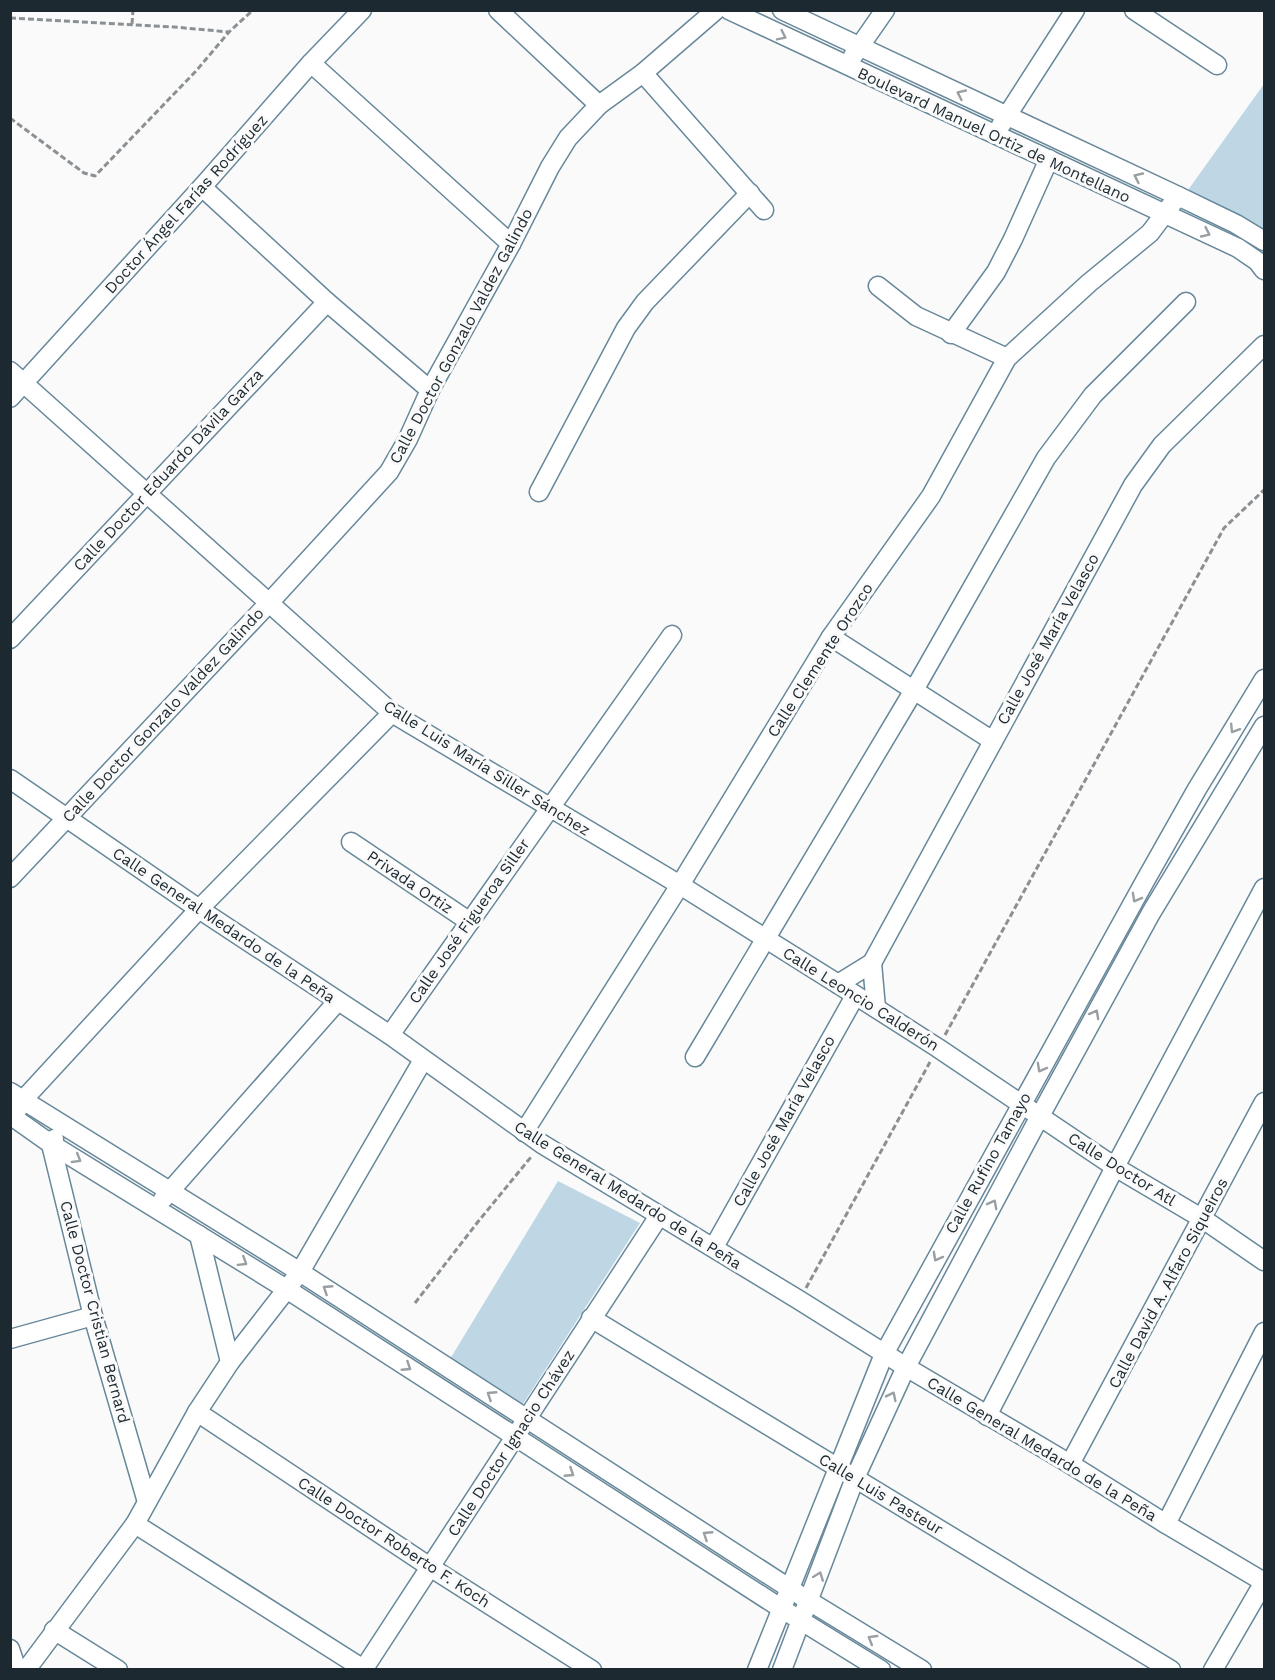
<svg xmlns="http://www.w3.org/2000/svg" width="1275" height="1680" font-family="'Work Sans',sans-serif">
<rect width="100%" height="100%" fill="#fafafa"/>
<g fill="#bfd7e5">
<path d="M1264 84V229L1188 190Z"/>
<path d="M558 1181 640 1223 523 1404 450 1359Z"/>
</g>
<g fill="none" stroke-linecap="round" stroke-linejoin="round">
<g stroke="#67889a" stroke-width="21">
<g id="minor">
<path d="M498 10 599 105"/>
<path d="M729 10 1238 248 1257 261 1264 270"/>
<path d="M782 10 1178 196 1236 224 1264 241"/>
<path d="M1134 10 1217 65"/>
<path d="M853 56 885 10"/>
<path d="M311 63 511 244"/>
<path d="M643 73 764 210"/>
<path d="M1001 125 1075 10"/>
<path d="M202 187 327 302 430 390"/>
<path d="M878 286 916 316 1007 358"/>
<path d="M951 334 996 272 1013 239 1049 159"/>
<path d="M10 371 392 713 680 885 838 984 938 1048 1115 1167 1203 1219 1264 1261"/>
<path d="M10 398 202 187 311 63 362 10"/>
<path d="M539 492 626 328 645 302 750 193"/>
<path d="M831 637 993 741"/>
<path d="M10 639 327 302"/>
<path d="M10 779 199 909 390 1035 542 1144 799 1300 906 1367 1070 1464 1166 1524 1264 1582"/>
<path d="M351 842 470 922"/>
<path d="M10 878 268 604 389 472 408 439 430 390 511 244 550 167 568 138 599 105 643 73 716 10"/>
<path d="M872 963 876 1008"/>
<path d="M838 984 872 963 1133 485 1162 445 1264 345"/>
<path d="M390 1035 672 635"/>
<path d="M695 1057 914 690 1046 458 1093 395 1186 302"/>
<path d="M10 1092 300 1272 809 1601 922 1670"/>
<path d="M17 1110 23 1100 199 909 392 713"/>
<path d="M10 1115 51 1144 288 1290 782 1609 881 1670"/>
<path d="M524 1132 680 885 831 637 931 496 1007 358 1089 283 1150 233 1178 196"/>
<path d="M54 1139 51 1144 93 1316 147 1502"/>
<path d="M163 1199 337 1002"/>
<path d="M199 1235 230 1362"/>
<path d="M714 1247 855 996"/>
<path d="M591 1318 1171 1670"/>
<path d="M10 1339 93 1316"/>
<path d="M197 1412 430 1567 592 1670"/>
<path d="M987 1416 1115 1167 1264 888"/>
<path d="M1070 1464 1264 1102"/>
<path d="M135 1524 365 1670"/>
<path d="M1166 1524 1264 1332"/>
<path d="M54 1630 118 1670"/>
<path d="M10 1649 17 1670"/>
<path d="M26 1670 135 1524 197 1412 230 1362 300 1272 423 1060"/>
<path d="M363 1670 659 1216"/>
<path d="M757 1670 884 1354 1145 881 1197 789 1264 679"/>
<path d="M782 1670 855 1478 906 1367 1040 1116 1151 913 1264 726"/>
<path d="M1213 1670 1264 1582"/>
</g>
</g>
<g stroke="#8a9094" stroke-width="3" stroke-dasharray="6 3" stroke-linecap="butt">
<path d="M10 18 174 27 229 32 253 10"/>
<path d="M132 24 133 10"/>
<path d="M10 118 84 173 95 176 196 71 229 32"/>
<path d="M945 1035 1224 528 1264 490"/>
<path d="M806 1288 930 1062"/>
<path d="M415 1303 477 1223 531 1157"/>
</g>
<use href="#minor" stroke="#fff" stroke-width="18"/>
</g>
<defs><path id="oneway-chevron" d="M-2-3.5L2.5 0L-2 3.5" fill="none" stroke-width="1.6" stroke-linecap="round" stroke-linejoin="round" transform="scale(1.5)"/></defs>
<g stroke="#999fa2">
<use href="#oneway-chevron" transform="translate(782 36) rotate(26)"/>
<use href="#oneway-chevron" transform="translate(961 94) rotate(-155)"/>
<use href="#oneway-chevron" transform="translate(1138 177) rotate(-155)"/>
<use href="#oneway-chevron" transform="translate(1206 233) rotate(25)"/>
<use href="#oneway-chevron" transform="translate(1234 729) rotate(122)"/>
<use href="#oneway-chevron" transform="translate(1136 898) rotate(119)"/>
<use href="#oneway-chevron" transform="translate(1095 1014) rotate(-61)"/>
<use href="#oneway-chevron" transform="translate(1041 1068) rotate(119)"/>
<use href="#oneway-chevron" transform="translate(77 1159) rotate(31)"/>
<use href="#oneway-chevron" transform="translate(993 1204) rotate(-62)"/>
<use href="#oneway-chevron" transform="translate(937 1257) rotate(119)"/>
<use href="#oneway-chevron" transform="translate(243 1262) rotate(32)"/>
<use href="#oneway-chevron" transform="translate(327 1289) rotate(-147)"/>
<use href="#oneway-chevron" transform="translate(407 1367) rotate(33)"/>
<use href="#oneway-chevron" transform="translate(491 1395) rotate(-147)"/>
<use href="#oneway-chevron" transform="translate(892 1396) rotate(-64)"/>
<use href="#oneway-chevron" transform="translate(570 1473) rotate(33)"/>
<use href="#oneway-chevron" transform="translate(707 1535) rotate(-147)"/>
<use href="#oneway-chevron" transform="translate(819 1576) rotate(-69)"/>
<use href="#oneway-chevron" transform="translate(872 1639) rotate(-149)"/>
</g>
<g text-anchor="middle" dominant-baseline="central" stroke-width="6" stroke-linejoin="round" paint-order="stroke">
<g font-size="16" fill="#1c2930" stroke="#fafafa">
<text transform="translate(994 135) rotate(25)">Boulevard Manuel Ortiz de Montellano</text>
<text transform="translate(186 204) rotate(-48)">Doctor Ángel Farías Rodríguez</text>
<text transform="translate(461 336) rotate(-62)">Calle Doctor Gonzalo Valdez Galindo</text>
<text transform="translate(168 470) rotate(-47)">Calle Doctor Eduardo Dávila Garza</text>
<text transform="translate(1048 639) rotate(-61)">Calle José María Velasco</text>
<text transform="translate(820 660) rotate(-57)">Calle Clemente Orozco</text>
<text transform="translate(163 715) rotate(-47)">Calle Doctor Gonzalo Valdez Galindo</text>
<text transform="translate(487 768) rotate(32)">Calle Luis María Siller Sánchez</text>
<text transform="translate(410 882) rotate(34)">Privada Ortiz</text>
<text transform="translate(469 921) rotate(-55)">Calle José Figueroa Siller</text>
<text transform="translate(224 925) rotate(34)">Calle General Medardo de la Peña</text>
<text transform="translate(861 999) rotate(32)">Calle Leoncio Calderón</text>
<text transform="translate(784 1121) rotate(-61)">Calle José María Velasco</text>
<text transform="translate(988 1163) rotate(-61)">Calle Rufino Tamayo</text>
<text transform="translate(1122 1169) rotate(32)">Calle Doctor Atl</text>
<text transform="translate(628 1195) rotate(32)">Calle General Medardo de la Peña</text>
<text transform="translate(1168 1283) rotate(-62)">Calle David A. Alfaro Siqueiros</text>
<text transform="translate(95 1312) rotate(75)">Calle Doctor Cristian Bernard</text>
<text transform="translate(511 1443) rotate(-57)">Calle Doctor Ignacio Chávez</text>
<text transform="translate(1042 1449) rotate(31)">Calle General Medardo de la Peña</text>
<text transform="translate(881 1494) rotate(31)">Calle Luis Pasteur</text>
<text transform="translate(394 1542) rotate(33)">Calle Doctor Roberto F. Koch</text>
</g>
</g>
<rect width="1275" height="1680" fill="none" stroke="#1c2930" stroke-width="24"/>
</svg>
